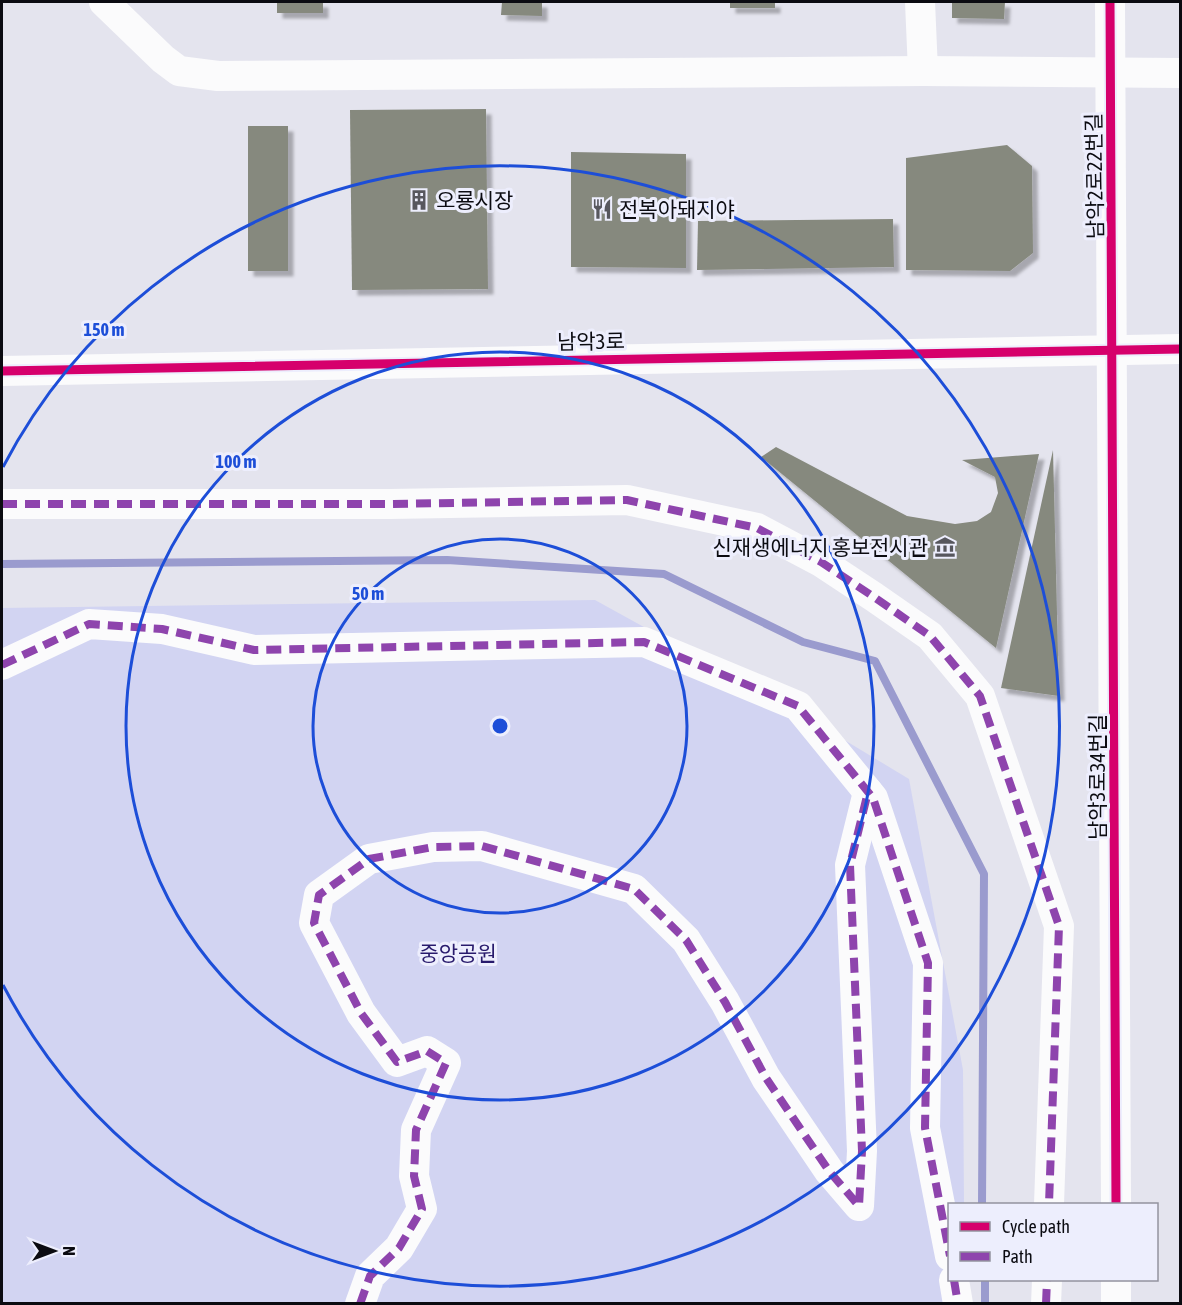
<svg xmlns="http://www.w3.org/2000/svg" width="1182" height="1305" font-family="'Asap Condensed','Noto Sans KR',sans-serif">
<defs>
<filter id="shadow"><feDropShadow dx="5.5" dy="5.5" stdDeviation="1.5" flood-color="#0004"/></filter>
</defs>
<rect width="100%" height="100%" fill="#e4e4ee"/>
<path fill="#d2d4f2" d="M595 600 798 712 909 779 963 1070 964 1204H950L964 1303H2V608Z"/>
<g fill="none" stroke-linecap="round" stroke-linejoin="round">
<g stroke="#9a9bce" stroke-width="8">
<path d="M2 564 447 560 664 574 803 642 875 661 984 874 982 1204"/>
<path d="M985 1280V1304"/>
</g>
</g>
<g fill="#86897e" filter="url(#shadow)">
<rect x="277" y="2" width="46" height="11"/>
<path d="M502 2H542V16L501 15Z"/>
<rect x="730" y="2" width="45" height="6"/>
<path d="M952 2H1005L1004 19 952 18Z"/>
<path d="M486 109 488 289 352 290 350 110Z"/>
<rect x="248" y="126" width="40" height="145"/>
<path d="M1007 145 1032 166 1033 253 1010 271 906 270V158Z"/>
<path d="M571 152 686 154V268L571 267Z"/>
<path d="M893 219 894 267 697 270 698 221Z"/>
<path d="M776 447 907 516 955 524 977 521 991 512 998 493 995 477 962 460 1039 454 996 648 761 457Z"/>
<path d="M1053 450 1059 696 1001 688Z"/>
</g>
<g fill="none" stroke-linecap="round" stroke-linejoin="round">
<g stroke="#fbfbfc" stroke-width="30">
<path d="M104 2 163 59 179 71 218 76 923 71 1180 73"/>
<path d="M920 2 923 71"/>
<path d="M1110 2 1116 1204"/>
<path d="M2 371 1180 349"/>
<path d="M2 504H390L627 500 757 528 821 562 874 597 930 636 980 696 1059 926 1049 1204"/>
<path d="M2 665 89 624 162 629 254 650 644 642 798 706 873 798 928 963 925 1128 950 1256"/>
<path d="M954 1280 958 1304"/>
<path d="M1116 1280V1304"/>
<path d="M360 1304 370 1276 399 1248 422 1209 414 1176 416 1130 446 1063 427 1051 397 1062 361 1013 314 923 319 895 369 859 433 847 482 846 634 889 686 940 725 1002 766 1078 829 1171 859 1206 862 1151 850 865 868 792"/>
<path d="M1046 1304 1047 1280"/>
</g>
<g stroke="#8e44ad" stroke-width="8" stroke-dasharray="15 8" stroke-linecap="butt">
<path d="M2 504H390L627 500 757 528 821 562 874 597 930 636 980 696 1059 926 1049 1204"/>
<path d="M2 665 89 624 162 629 254 650 644 642 798 706 873 798 928 963 925 1128 950 1256"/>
<path d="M954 1280 958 1304"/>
<path d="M360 1304 370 1276 399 1248 422 1209 414 1176 416 1130 446 1063 427 1051 397 1062 361 1013 314 923 319 895 369 859 433 847 482 846 634 889 686 940 725 1002 766 1078 829 1171 859 1206 862 1151 850 865 868 792"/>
<path d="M1046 1304 1047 1280"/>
</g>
<g stroke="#edeefd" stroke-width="13">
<g id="cycleway">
<path d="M1110 2 1116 1204"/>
<path d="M2 371 1180 349"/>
</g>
</g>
<use href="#cycleway" stroke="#d6006c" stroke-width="9"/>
</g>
<g fill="none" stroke="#1d4ed8" stroke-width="3">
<circle cx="500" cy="726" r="187"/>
<circle cx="500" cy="726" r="374"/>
<path d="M3 467A560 560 0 1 1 3 985"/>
</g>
<defs>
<g id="building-bare" transform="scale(1.62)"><path d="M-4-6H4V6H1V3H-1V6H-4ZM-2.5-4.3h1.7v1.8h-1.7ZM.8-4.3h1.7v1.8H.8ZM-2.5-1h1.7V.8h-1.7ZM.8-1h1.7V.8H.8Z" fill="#57575e" stroke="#edeefd" stroke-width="2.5" paint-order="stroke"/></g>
<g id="restaurant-bare" transform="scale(1.62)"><path d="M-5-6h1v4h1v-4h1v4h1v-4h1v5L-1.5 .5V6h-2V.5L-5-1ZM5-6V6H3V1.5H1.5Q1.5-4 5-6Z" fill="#57575e" stroke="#edeefd" stroke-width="2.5" paint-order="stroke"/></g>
<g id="museum-bare" transform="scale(1.62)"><path d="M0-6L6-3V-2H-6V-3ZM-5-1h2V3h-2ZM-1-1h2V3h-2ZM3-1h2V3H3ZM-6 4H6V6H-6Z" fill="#57575e" stroke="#edeefd" stroke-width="2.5" paint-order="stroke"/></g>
</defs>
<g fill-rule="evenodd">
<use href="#building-bare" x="419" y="200"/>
<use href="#restaurant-bare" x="602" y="209"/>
<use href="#museum-bare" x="945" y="547"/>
</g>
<g text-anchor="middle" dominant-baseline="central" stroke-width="6" stroke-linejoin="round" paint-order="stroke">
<g font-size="21" fill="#0b0b11" stroke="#edeefd">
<text transform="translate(1094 176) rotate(-91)">남악2로22번길</text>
<text transform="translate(591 341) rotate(-1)">남악3로</text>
<text transform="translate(1097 777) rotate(-90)">남악3로34번길</text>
</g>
<g font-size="21" fill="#0b0b11" stroke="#edeefd" text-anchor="start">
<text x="436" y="200">오룡시장</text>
<text x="619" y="209">전복아돼지야</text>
<text x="928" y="547" text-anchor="end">신재생에너지 홍보전시관</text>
</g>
<g font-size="21" fill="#281a6c" stroke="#edeefd">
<text x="458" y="953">중앙공원</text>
</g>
</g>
<circle cx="500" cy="726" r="9" fill="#1d4ed8" stroke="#edeefd" stroke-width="3"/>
<g font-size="18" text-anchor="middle" font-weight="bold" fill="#1d4ed8" stroke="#edeefd" stroke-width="6" stroke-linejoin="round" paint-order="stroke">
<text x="104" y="336">150 m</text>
<text x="236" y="468">100 m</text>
<text x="368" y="600">50 m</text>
</g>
<rect width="1182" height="1305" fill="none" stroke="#0b0b11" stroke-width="6"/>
<rect x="948" y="1203" width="210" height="78" fill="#edeefd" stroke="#93939f" stroke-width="1.5"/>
<rect x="960" y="1222" width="30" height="9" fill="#d6006c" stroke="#93939f" stroke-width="1.5"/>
<text x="1002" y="1233" font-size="18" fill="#0b0b11">Cycle path</text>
<rect x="960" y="1252" width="30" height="9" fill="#8e44ad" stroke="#93939f" stroke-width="1.5"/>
<text x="1002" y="1263" font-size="18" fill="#0b0b11">Path</text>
<g transform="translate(54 1251) rotate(90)" stroke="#edeefd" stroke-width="4.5" paint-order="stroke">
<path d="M0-4.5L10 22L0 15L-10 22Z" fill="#0b0b11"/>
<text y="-9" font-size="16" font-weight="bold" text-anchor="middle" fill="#0b0b11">N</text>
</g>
</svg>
